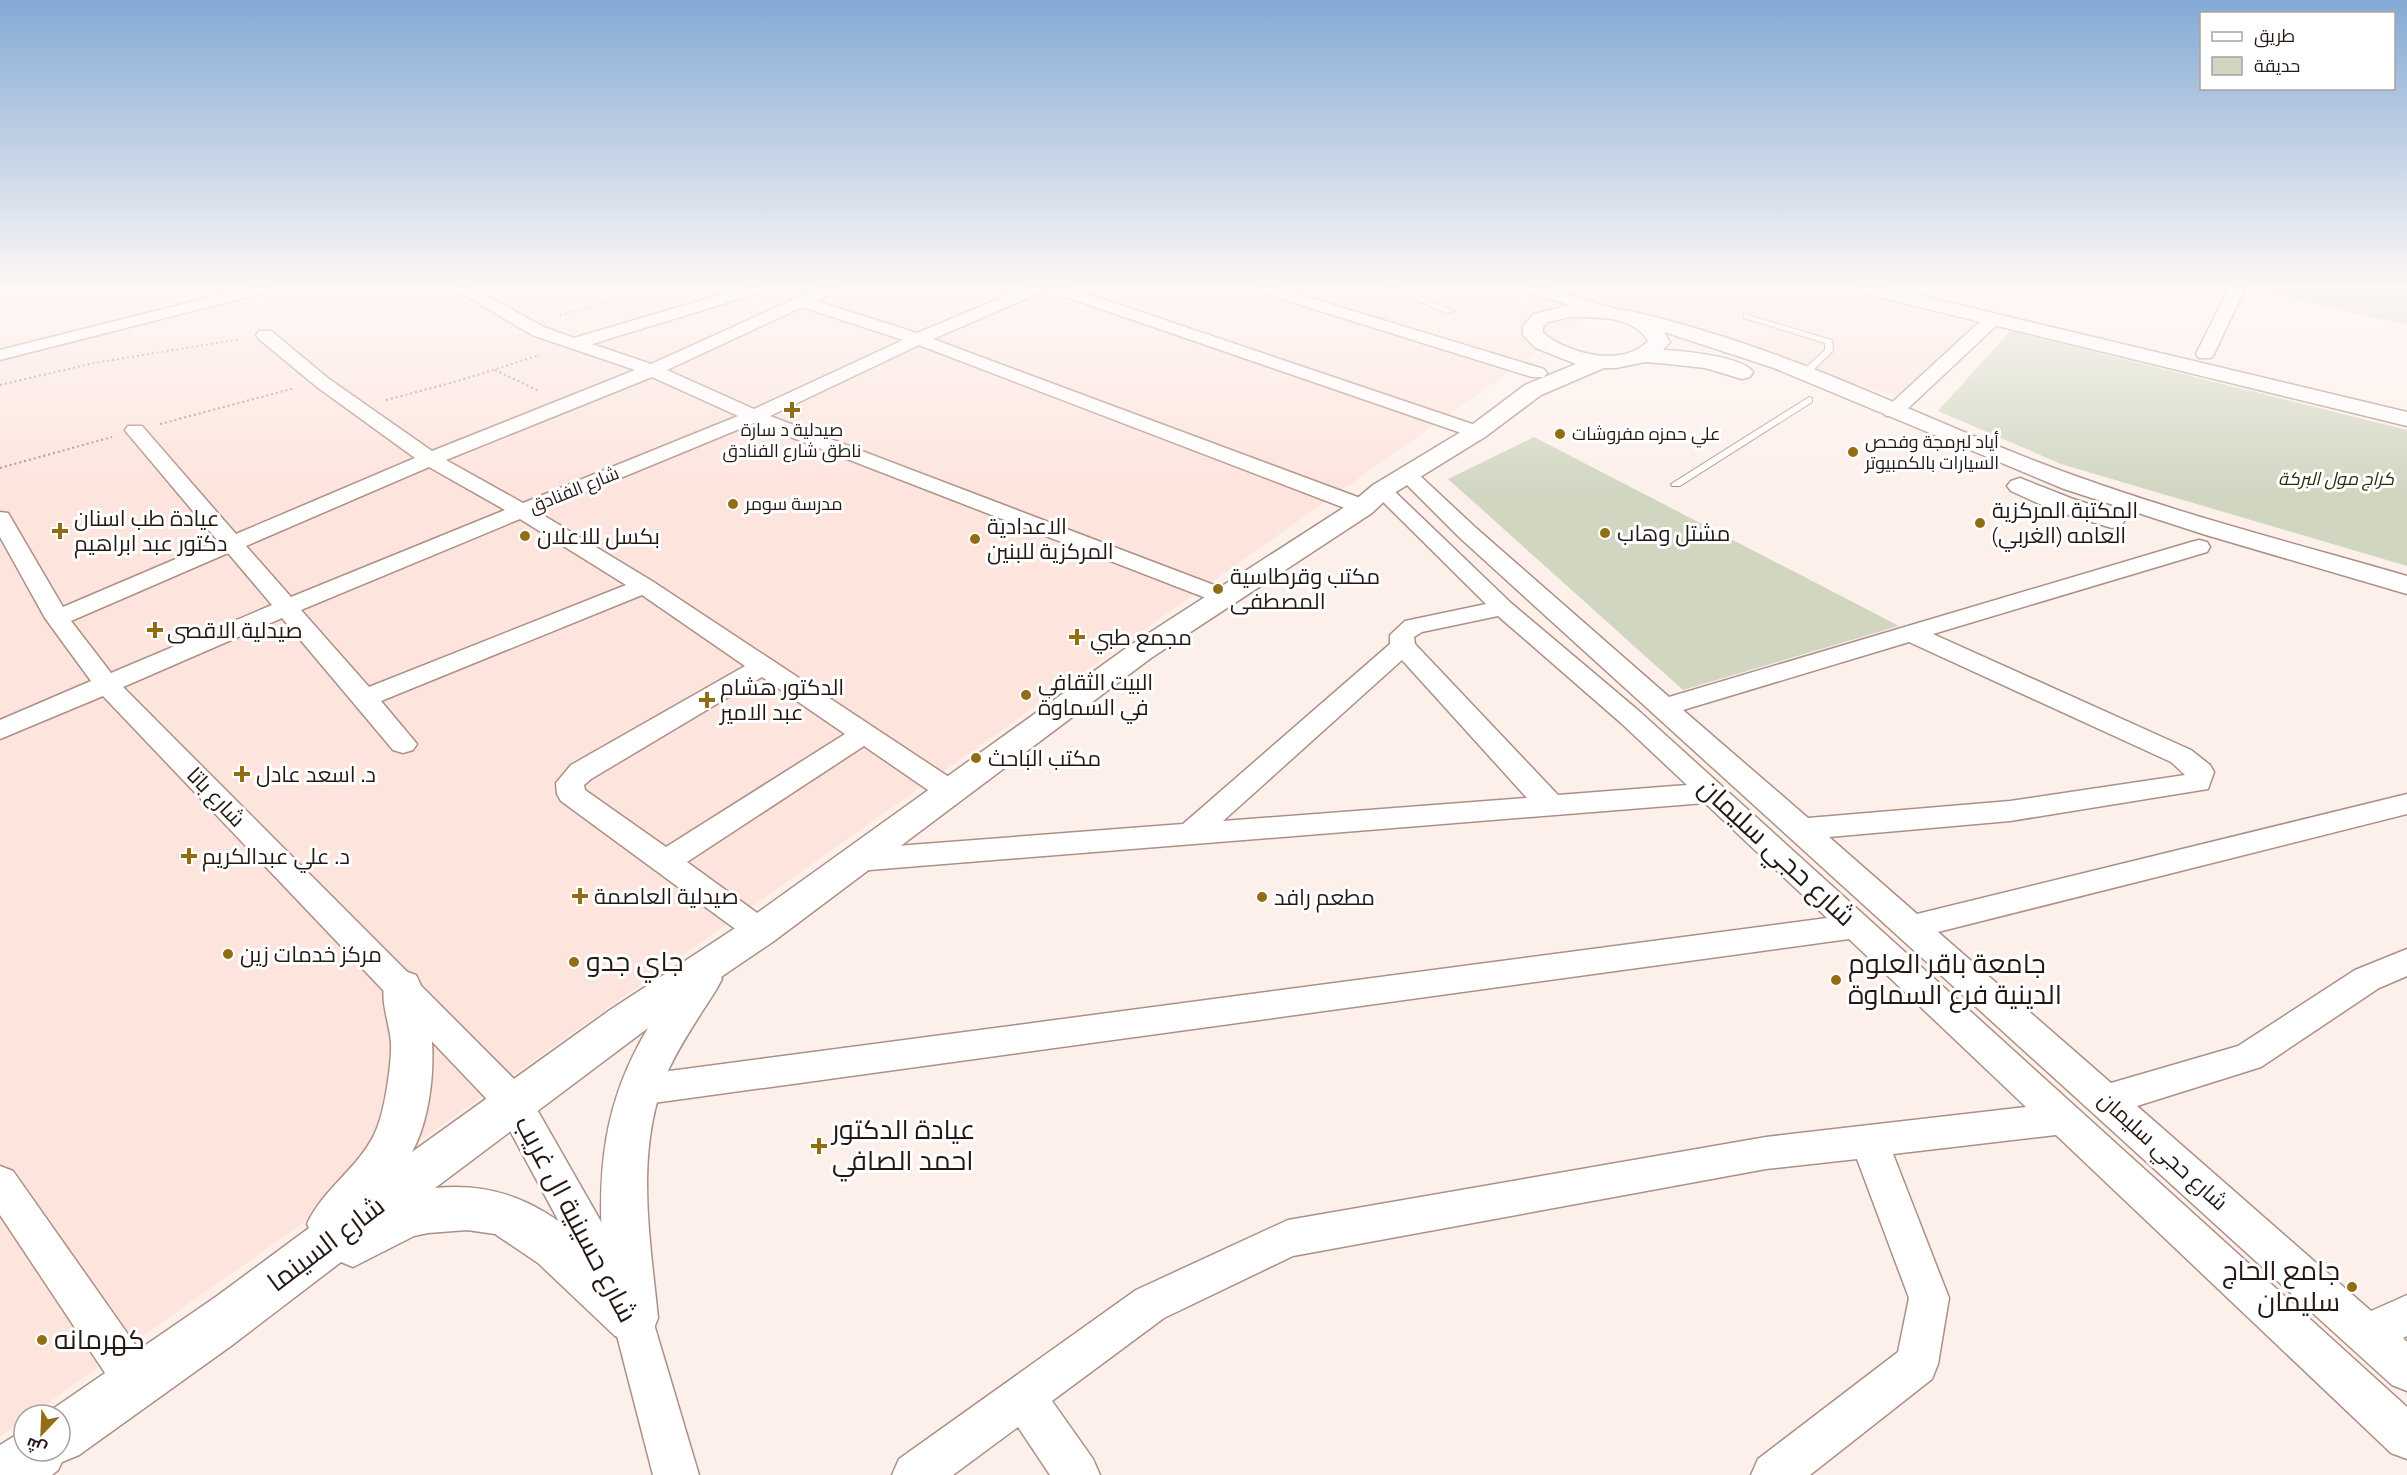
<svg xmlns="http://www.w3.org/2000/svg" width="2407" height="1475" font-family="'Zilla Slab',Cairo,serif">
<rect width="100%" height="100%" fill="#fdf0eb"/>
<path fill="#fde4dc" d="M0 288H1820L1973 324 1904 398 1600 308 31 1415H24V1420L0 1437Z"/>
<g fill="#d0d6c0">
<path d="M2256 288H2407V325L2255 290Z"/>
<path d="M2010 331 2407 430V566L2061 464 1938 411Z"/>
<path d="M1534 437 1899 626 1683 690 1448 479Z"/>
</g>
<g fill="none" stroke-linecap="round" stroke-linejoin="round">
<g stroke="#ad9085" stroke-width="2">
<g id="lane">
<path d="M1388 288H1398L1454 311 1447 313Z"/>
<path d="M1744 314 1832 340 1833 351 1808 375H1802V371L1825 350V343L1744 318Z"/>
<path d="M1809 397 1812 398V402L1680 486H1672L1671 484Z"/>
</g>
</g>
<g stroke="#ad9085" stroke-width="3">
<g id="street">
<path d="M247 288H273L271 291 0 360V350Z"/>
<path d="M453 288H472L544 327 574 338 743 288H767L765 291 592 344 651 364 819 288H839L837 291 816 301 917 333 1025 288H1046L1044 291 933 339 1371 502 1374 507 1371 512 1363 513 1355 512 919 345 770 416 1235 593 1239 598 1235 603 1227 605 1219 603 754 423 538 512 652 581 961 785 965 792 961 799 951 802 941 799 864 746 687 862 771 923 776 931 771 939 760 943 749 939 561 801 557 794 556 783 571 765 745 666 642 595 381 701 417 744 413 750 403 753 393 750 282 618 123 687 527 1092 648 1304 699 1475H653L614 1324 501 1114 103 696 0 739V720L91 681 45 618 0 537V512L8 513 11 518 63 607 218 541 128 434 125 430 128 426H142L236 534 415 458 317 387 259 339 256 335 259 331H271L329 379 432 451 635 370 532 335ZM802 307 903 340 754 409 667 370ZM652 377 738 416 523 503 446 460ZM429 467 505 510 291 597 246 546ZM520 519 626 585 369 687 301 610ZM228 553 272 605 111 673 71 621ZM762 677 845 734 666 847 585 790 584 785 591 779Z"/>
<path d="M1047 288H1070L1484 428 1487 432 1484 436H1470L1049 291Z"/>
<path d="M1254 288H1277L1544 369 1547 373 1544 377H1532L1256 291Z"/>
<path d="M1526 288H1549L1618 310 1620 314 1618 318H1606L1528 291Z"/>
<path d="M2229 288H2245L2214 354 2211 358H2199L2196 354Z"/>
<path d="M1994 313 2002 318 2000 322 1900 416H1886L1884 412 1886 408 1988 314Z"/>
<path d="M1409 470 1416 472 1476 528 1669 697 2191 542 2199 540 2207 542 2210 547 2207 552 1933 634 2191 750 2210 765 2214 772 2208 789 2010 821 1829 837 1917 914 2407 794V814L1938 932 2111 1083 2238 1046 2355 970 2407 949V976L2379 988 2261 1067 2137 1106 2371 1311 2407 1295V1336L2403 1338 2407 1342V1391L2392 1385 1460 538 1402 480 1399 476 1402 472ZM1909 642 2171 762 2185 775 2010 801 1808 818 1683 710Z"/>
<path d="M1382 484 1389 486 1511 603 1639 711 2407 1407V1459L2391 1453 2056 1135 1893 1154 1949 1298 1938 1364 1932 1379 1810 1475H1751L1758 1459 1898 1352 1909 1298 1857 1159 1766 1169 1293 1256 1164 1318 1052 1401 1093 1459 1100 1475H1050L1018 1427 953 1475H892L899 1459 1136 1290 1288 1220 1766 1137 2026 1107 1849 939 639 1105 626 1101 621 1090 626 1079 639 1075 1827 918 1705 803 857 871 846 868 842 860 846 852 857 849 1183 824 1390 644V635L1405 621 1486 604 1375 494 1372 490 1375 486ZM1498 616 1621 723 1687 785 1558 795 1415 644 1414 637 1422 632ZM1402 660 1527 798 1223 821Z"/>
<path d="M0 1166 13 1171 151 1367 157 1382 151 1397 136 1403 121 1397 0 1215Z"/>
</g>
</g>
<g stroke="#ad9085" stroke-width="3">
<g id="secondary">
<path d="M1855 288H1888L2407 412V426L1858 292Z"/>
<path d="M1570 305C1618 305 1665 319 1711 333 1823 367 1927 419 2035 461 2157 508 2282 540 2407 576V594L2206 535 2064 489 1774 368 1664 332 1670 342 1663 350C1683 351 1742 356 1753 372L1750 377 1742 379 1705 368 1669 364 1645 362 1616 368H1604L1541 395 1485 437 1391 495 1372 513 1151 658 774 941 721 977 722 979 716 990C699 1017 680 1044 667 1073 634 1151 650 1237 658 1318L651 1336 633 1343 615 1336 538 1263 495 1234 467 1230 428 1233 414 1236 353 1267 341 1262 231 1346 79 1455 62 1462 58 1470 52 1475H0V1445L24 1430V1451H60V1415H44L217 1296 309 1228 307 1224C323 1188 363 1165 377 1128 385 1109 392 1062 391 1042 389 1019 377 995 388 975L402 970 416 975C440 1020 437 1107 412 1152L610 1010 746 921 1129 646 1354 501 1373 485 1469 427 1525 385 1576 364 1536 348 1523 335V326L1534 314ZM1570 317C1596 317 1633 315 1648 341 1622 368 1569 354 1543 333V327L1548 322ZM648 1028C603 1103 597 1171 603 1257 552 1211 507 1181 435 1188Z"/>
<path d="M2020 478 2073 499 2121 514 2125 520 2121 526 2112 528 2055 511 2011 491 2007 486 2011 481Z"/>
</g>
</g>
<g stroke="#9c8f8b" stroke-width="2" stroke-dasharray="2 3" stroke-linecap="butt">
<path d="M560 315 657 288"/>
<path d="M495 370 539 391"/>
<path d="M0 385 94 363 241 339"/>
<path d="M386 400 458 381 540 355"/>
<path d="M160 424 295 388"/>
<path d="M0 468 112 437"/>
</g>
<use href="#lane" fill="#fff" fill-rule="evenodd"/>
<use href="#street" fill="#fff" fill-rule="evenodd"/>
<use href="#secondary" fill="#fff" fill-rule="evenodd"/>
</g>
<linearGradient id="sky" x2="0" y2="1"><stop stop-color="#83aad4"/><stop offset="0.58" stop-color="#fef8f6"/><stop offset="1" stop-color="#fef8f6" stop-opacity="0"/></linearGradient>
<rect width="2407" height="494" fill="url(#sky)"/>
<g fill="#916d13" stroke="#fff" stroke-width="2">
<path d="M789 401h6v6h6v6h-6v6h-6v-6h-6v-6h6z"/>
<circle cx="1560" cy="434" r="6"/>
<circle cx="1853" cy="452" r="6"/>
<circle cx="733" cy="504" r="6"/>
<circle cx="1980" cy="523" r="6"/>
<path d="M57 522h6v6h6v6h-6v6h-6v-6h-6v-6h6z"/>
<circle cx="1605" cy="533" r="6"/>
<circle cx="525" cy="536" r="6"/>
<circle cx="975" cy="539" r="6"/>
<circle cx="1218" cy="589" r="6"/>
<path d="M152 621h6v6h6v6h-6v6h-6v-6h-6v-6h6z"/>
<path d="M1074 628h6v6h6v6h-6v6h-6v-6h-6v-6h6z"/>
<circle cx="1026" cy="695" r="6"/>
<path d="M704 691h6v6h6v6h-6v6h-6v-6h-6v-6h6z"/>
<circle cx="976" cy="758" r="6"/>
<path d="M239 765h6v6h6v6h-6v6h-6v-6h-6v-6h6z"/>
<path d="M186 847h6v6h6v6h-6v6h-6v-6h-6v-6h6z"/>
<path d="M577 887h6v6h6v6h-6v6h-6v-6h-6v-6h6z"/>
<circle cx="1262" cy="897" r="6"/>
<circle cx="228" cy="954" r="6"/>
<circle cx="574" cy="962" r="6"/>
<circle cx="1836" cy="980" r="6"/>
<path d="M816 1137h6v6h6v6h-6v6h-6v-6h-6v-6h6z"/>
<circle cx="2352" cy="1287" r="6"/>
<circle cx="42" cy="1340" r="6"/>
</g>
<g text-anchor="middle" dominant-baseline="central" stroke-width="6" stroke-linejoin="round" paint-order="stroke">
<g font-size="18" fill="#231814" stroke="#fff" text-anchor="start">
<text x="792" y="430" text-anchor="middle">صيدلية د سارة<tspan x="792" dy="21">ناطق شارع الفنادق</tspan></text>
<text x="1572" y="434">علي حمزه مفروشات</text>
<text x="1865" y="442">أياد لبرمجة وفحص<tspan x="1865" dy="21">السيارات بالكمبيوتر</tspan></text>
<text x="745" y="504">مدرسة سومر</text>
</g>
<g font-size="18" font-style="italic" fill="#282f08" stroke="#fff">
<text x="2336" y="479">كراج مول البركة</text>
</g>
<g font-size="18" fill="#231814" stroke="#fff">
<text transform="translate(574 490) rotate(-22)">شارع الفنادق</text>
</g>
<g font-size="22" fill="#231814" stroke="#fff" text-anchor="start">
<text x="1992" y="510">المكتبة المركزية<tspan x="1992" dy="25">العامه (الغربي)</tspan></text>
<text x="74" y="518">عيادة طب اسنان<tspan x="74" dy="25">دكتور عبد ابراهيم</tspan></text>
<text x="987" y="526">الاعدادية<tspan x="987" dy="25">المركزية للبنين</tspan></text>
<text x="1617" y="533">مشتل وهاب</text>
<text x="537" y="536">بكسل للاعلان</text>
<text x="1230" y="576">مكتب وقرطاسية<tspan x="1230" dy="25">المصطفى</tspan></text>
<text x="167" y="630">صيدلية الاقصى</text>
<text x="1090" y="637">مجمع طبي</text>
<text x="1038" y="682">البيت الثقافي<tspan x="1038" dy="25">في السماوة</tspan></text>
<text x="720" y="687">الدكتور هشام<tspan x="720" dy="25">عبد الامير</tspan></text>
<text x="988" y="758">مكتب الباحث</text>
<text x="256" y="774">د. اسعد عادل</text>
<text x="202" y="856">د. علي عبدالكريم</text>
<text x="594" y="896">صيدلية العاصمة</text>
<text x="1274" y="897">مطعم رافد</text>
<text x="240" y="954">مركز خدمات زين</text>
</g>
<g font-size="22" fill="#231814" stroke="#fff">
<text transform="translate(216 797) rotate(46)">شارع باتا</text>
<text transform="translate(2163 1151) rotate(42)">شارع حجي سليمان</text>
</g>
<g font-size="27" fill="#231814" stroke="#fff">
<text transform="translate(1777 852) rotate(43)">شارع حجي سليمان</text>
<text transform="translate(576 1219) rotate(62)">شارع حسينية ال غريب</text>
<text transform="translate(326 1244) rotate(-37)">شارع السينما</text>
</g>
<g font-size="27" fill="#231814" stroke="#fff" text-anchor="start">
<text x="586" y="962">جاي جدو</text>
<text x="1848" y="964">جامعة باقر العلوم<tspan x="1848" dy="31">الدينية فرع السماوة</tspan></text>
<text x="832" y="1130">عيادة الدكتور<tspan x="832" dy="31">احمد الصافي</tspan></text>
<text x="2340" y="1271" text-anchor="end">جامع الحاج<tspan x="2340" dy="31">سليمان</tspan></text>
<text x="54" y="1340">كهرمانه</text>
</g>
</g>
<rect x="2200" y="12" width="195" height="78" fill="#ffffff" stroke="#a7a3a1" stroke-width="1.5"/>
<rect x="2212" y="32" width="30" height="9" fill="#ffffff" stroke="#a7a3a1" stroke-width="1.5"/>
<text x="2254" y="42" font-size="18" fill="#231814">طريق</text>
<rect x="2212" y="57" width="30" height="18" fill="#d0d6c0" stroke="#a7a3a1" stroke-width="1.5"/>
<text x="2254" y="72" font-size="18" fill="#231814">حديقة</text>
<g transform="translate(42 1433) rotate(203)"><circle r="28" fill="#ffffff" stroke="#a7a3a1" stroke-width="1.5"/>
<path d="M0-4.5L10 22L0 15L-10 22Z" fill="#916d13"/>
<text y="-9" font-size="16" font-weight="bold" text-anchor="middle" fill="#231814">ش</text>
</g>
</svg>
